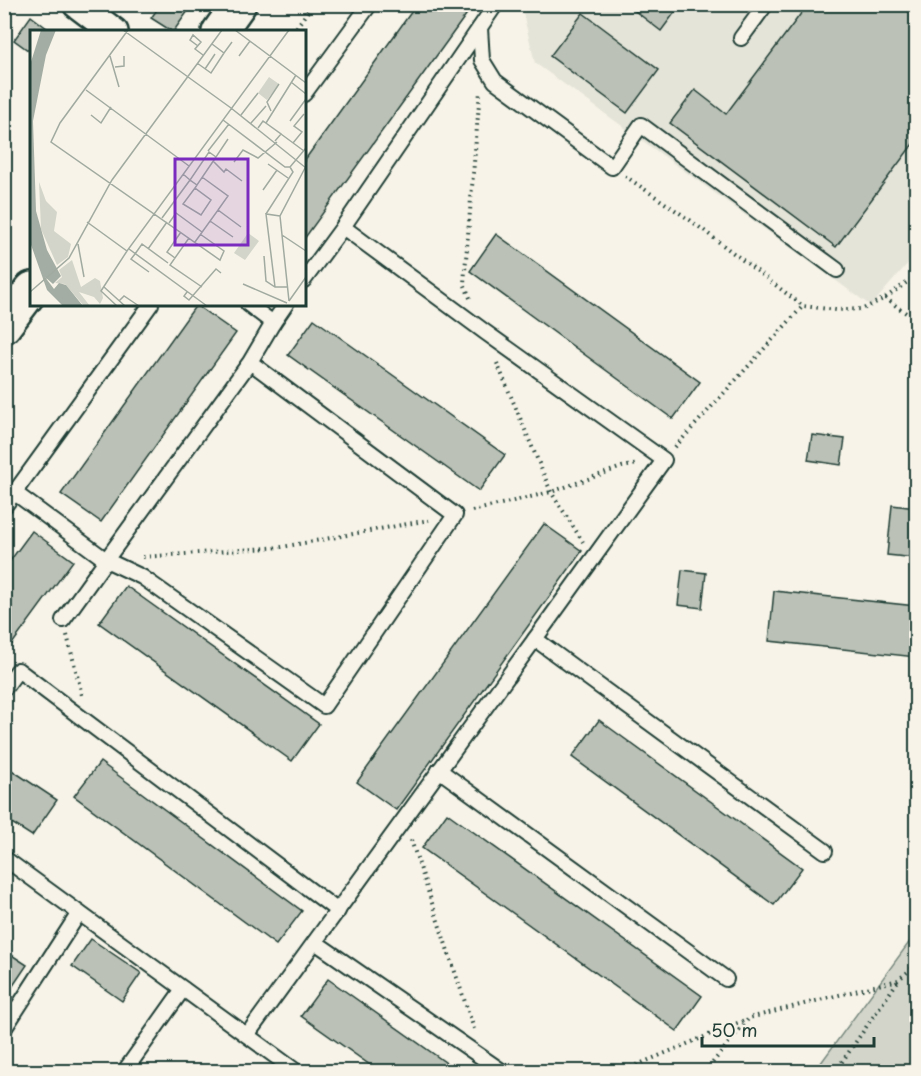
<svg xmlns="http://www.w3.org/2000/svg" width="921" height="1076" font-family="'Playpen Sans',sans-serif">
<rect width="100%" height="100%" fill="#f7f3e8"/>
<filter id="ink" filterUnits="userSpaceOnUse"><feTurbulence type="fractalNoise" baseFrequency=".0167" numOctaves="2"/><feDisplacementMap in="SourceGraphic" scale="12" xChannelSelector="R" yChannelSelector="G"/><feConvolveMatrix kernelMatrix="1 2 1 2 8 2 1 2 1" color-interpolation-filters="sRGB"/></filter>
<g filter="url(#ink)">
<path fill="#e5e4d9" d="M529 4 916 5V254L871 306 535 63 523 13Z"/>
<path fill="#d3d5ca" stroke="#79897f" stroke-width="1.5" d="M916 933V1071H815Z"/>
<g fill="#bbc1b6" stroke="#1f3d34" stroke-width="1.5">
<path d="M161 4H193L173 32 151 18Z"/>
<path d="M417 4H467L471 8 304 239V161Z"/>
<path d="M626 4H681L661 31Z"/>
<path d="M808 4H916V140L836 247 670 123 695 90 726 114Z"/>
<path d="M583 13 659 70 627 113 550 56Z"/>
<path d="M31 16 52 32H32V53L14 40Z"/>
<path d="M496 234 700 382 673 419 470 271Z"/>
<path d="M196 305 236 333 101 522 61 494Z"/>
<path d="M314 319 505 455 479 491 288 355Z"/>
<path d="M812 435 845 439 841 465 808 460Z"/>
<path d="M892 505 916 508V558L887 555Z"/>
<path d="M544 524 582 551 396 810 357 782Z"/>
<path d="M32 531 73 561 4 655V569Z"/>
<path d="M682 570 706 573 702 608 678 605Z"/>
<path d="M126 586 319 724 292 761 99 623Z"/>
<path d="M774 591 916 606V657L769 641Z"/>
<path d="M599 720 802 868 774 905 572 757Z"/>
<path d="M100 762 302 911 276 945 74 796Z"/>
<path d="M4 765 57 800 32 836 4 818Z"/>
<path d="M447 813 702 996 677 1031 422 848Z"/>
<path d="M91 939 141 973 122 1001 72 966Z"/>
<path d="M4 950 27 965 4 999Z"/>
<path d="M328 979 459 1072H380L301 1016Z"/>
</g>
<g fill="none" stroke-linecap="round" stroke-linejoin="round">
<g stroke="#1f3d34" stroke-width="18">
<g id="service">
<path d="M480 28 482 60 495 81 612 167 641 125 837 270"/>
<path d="M741 38 766 4"/>
<path d="M304 94 370 4"/>
<path d="M343 227 485 332 664 460 535 639"/>
<path d="M304 280 343 227 496 4"/>
<path d="M248 304 273 323 286 304"/>
<path d="M250 362 106 560 142 577 324 706 455 515 250 362 273 323"/>
<path d="M15 493 106 560 63 620"/>
<path d="M4 507 151 304"/>
<path d="M4 689 18 670 338 911"/>
<path d="M439 770 726 979"/>
<path d="M4 858 297 1072"/>
<path d="M315 942 503 1072"/>
<path d="M4 1029 79 913"/>
<path d="M247 1035 535 639 825 851"/>
<path d="M124 1072 183 989"/>
</g>
</g>
<g stroke="#1f3d34" stroke-width="32">
<path id="minor" d="M77 4 114 32"/>
</g>
<g stroke="#1f3d34" stroke-width="38">
<g id="secondary">
<path d="M219 32 239 4"/>
<path d="M4 326 32 289"/>
</g>
</g>
<g stroke="#1f3d34" stroke-width="4" stroke-dasharray="1.5 4.5" stroke-linecap="butt">
<path d="M293 32 313 4"/>
<path d="M625 176 690 220 803 306 836 310 863 309 885 298 916 276"/>
<path d="M470 298 464 283 480 91"/>
<path d="M885 298 916 320"/>
<path d="M497 363 551 492 583 542"/>
<path d="M675 447 803 306"/>
<path d="M472 511 551 492 622 467 638 464"/>
<path d="M143 557 282 547 429 520"/>
<path d="M67 635 82 695"/>
<path d="M411 840 474 1029"/>
<path d="M620 1072 747 1019"/>
<path d="M705 1072 749 1018 898 980 916 965"/>
<path d="M835 1072 898 981"/>
</g>
<use href="#service" stroke="#f7f3e8" stroke-width="14"/>
<use href="#minor" stroke="#f7f3e8" stroke-width="27"/>
<use href="#secondary" stroke="#f7f3e8" stroke-width="33"/>
</g>
</g>
<g transform="translate(30 30)">
<rect width="276" height="276" fill="#f7f3e8"/>
<path d="M239 47 249 54 237 70 228 63ZM9 152 16 171 27 182 24 201 41 214 38 227 27 235 11 199ZM218 203 229 211 215 230 204 223ZM42 230 51 257 65 248 70 251 73 268 70 274 64 267 49 262 60 276H54L35 254 25 253 32 247 29 240Z" fill="#d3d5ca"/>
<path d="M11 0H26L16 25 3 91 6 181 17 220 31 246 23 254 15 247 24 259 29 253 36 255 53 276H33L17 260 0 212V35Z" fill="#a4ada3"/>
<path fill="none" stroke="#a1aaa0" stroke-width="1.5" d="M93 0 201 78 276 138M98 0 30 93 21 112 190 230 194 221 170 204M205 0 276 53M182 14 194 23 202 12M168 16 160 10 163 5 171 12 165 19 173 25M80 26 89 57M209 26 220 11M167 33 181 43 194 23M85 37 94 36V26M175 39 185 24M261 52 276 64M56 60 159 136M241 81 237 72 249 54M61 85 71 93 81 77M211 85 228 63M193 90 255 137H260L276 118M260 91 276 69M221 93 236 76M236 93 266 45M228 98 233 91 251 104 245 111M251 104 274 121M263 113 272 102 264 96 274 84M178 121 199 94M186 127 167 155 160 150 179 122 186 127 198 109M183 131 194 142 196 139 212 151M204 132 213 120 228 128 247 112M238 134 258 148M172 147 198 166 188 180M165 158 153 174 171 185 181 170 165 158 167 155M233 160 247 140M236 184 263 142 260 137M132 188 160 150 153 144M180 191 203 207M57 192 97 221 259 0M139 193 146 183 172 202M252 205 276 221M159 208 140 235 172 257M165 212 188 180 211 197M48 214 54 247M99 219 177 276M118 219 137 192M105 224 112 214 138 233M105 224 101 229 119 242M234 226 236 251 245 257H257M145 228 137 222 151 202M213 254 257 273M74 257 95 276M245 257 236 184 250 186M0 262 39 228 82 150 192 0M157 262 154 266 159 270 186 239 191 243M89 271 94 266 109 276M259 271 250 186 275 138M259 271 276 247M87 276 71 261 97 221"/>
<path fill="#7b2cbf" fill-opacity="0.15" stroke="#7b2cbf" stroke-width="3" d="M145 129H218V215H145Z"/>
<rect width="276" height="276" fill="none" stroke="#1f3d34" stroke-width="3"/>
</g>
<rect width="921" height="1076" fill="none" stroke="#f7f3e8" stroke-width="24"/>
<rect x="12" y="12" width="897" height="1052" fill="none" stroke="#1f3d34" stroke-width="2" filter="url(#ink)"/>
<path d="M702 1037v9h172v-9" fill="none" stroke="#1f3d34" stroke-width="3"/>
<text x="711" y="1037" font-size="18" fill="#1f3d34" stroke="#f7f3e8" stroke-width="4.5" paint-order="stroke">50 m</text>
</svg>
